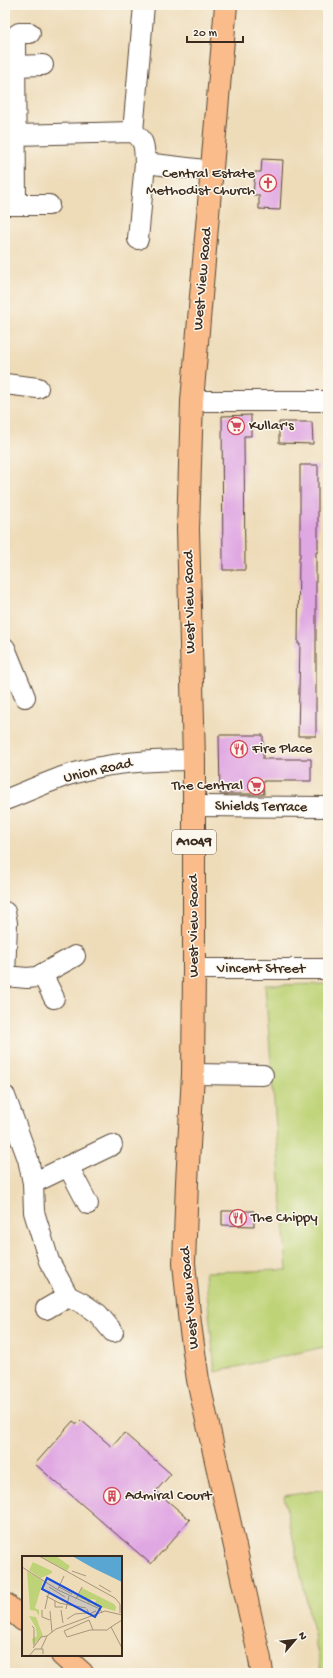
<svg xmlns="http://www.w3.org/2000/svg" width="333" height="1678" font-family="'Gochi Hand',sans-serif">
<rect width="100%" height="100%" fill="#fbf7ec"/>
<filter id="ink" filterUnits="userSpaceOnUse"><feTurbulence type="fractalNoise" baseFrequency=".025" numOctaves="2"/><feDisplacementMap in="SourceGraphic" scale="8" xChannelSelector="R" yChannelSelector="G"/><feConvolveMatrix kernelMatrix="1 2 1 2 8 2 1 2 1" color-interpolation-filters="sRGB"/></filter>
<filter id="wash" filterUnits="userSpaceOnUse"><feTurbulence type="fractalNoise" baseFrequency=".012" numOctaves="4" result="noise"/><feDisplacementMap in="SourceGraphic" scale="16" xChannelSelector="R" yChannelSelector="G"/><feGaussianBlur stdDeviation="0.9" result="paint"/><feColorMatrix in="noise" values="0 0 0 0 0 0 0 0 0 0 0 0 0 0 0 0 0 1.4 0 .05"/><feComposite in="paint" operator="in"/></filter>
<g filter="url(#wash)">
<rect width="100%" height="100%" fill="#eedcb9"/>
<g fill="#bed377" stroke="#7c7e4a">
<path d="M328 984V1346L215 1372 205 1272 287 1270 265 985Z"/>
<path d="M328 1489V1673H322L284 1496Z"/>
</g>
<g id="blocks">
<g fill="#e0a8e3">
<path d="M262 159 283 160 280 210 259 209V195H253L255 172H261Z"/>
<path d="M251 415V436H244L245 570H223L222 416Z"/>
<path d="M279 422H312L313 444 279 443Z"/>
<path d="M300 465H318V552H316V736H298L300 644H298L299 557H300Z"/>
<path d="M219 735H263V759H311V781H263L264 794H220Z"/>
<path d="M222 1211H254V1226L222 1225Z"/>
<path d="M81 1420 112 1447 124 1433 171 1474 156 1491 190 1520 151 1564 35 1464 73 1421 77 1424Z"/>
</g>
</g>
</g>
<g filter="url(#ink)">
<use href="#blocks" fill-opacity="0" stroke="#564535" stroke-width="1"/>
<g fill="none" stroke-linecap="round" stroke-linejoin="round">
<g stroke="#564535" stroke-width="22">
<g id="minor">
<path d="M15 66 43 65"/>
<path d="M133 132 144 5"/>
<path d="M15 135 133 132C146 140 144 149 145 163L213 171"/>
<path d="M5 205H49"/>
<path d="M16 205 15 36 19 33H30"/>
<path d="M138 239 145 163"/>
<path d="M5 384 38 388"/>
<path d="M192 401H328"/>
<path d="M5 648 25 697"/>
<path d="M5 800C26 792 47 782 68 775 109 762 152 760 194 760"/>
<path d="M194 806 328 807"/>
<path d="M5 912 7 923 5 976"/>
<path d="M194 969H328"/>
<path d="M42 974 54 998"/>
<path d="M5 976 27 978 37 977 75 956"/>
<path d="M193 1074 263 1075"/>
<path d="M5 1096 28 1159 33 1183 34 1212 49 1261 68 1296 82 1303 98 1314 113 1332"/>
<path d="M68 1166 88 1204"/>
<path d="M33 1183 112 1145"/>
<path d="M46 1309 68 1296"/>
</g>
</g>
<g stroke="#564535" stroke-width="24">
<g id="major">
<path d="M226 5 192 401 188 529 194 760V969L193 1074 187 1182 184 1263 190 1324 198 1380 260 1659 262 1673"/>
<path d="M5 1604 23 1620"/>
<path d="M62 1655 82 1673"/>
</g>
</g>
<use href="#minor" stroke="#fff" stroke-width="20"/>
<use href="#major" stroke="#f9bc8a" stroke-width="22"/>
</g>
</g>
<defs>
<g id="church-ring" transform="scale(0.9)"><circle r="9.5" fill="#fbf7ec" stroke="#d1495b" stroke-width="1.5"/><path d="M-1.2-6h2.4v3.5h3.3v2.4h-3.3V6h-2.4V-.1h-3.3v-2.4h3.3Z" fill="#d1495b"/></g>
<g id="supermarket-ring" transform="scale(0.9)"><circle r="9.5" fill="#fbf7ec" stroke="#d1495b" stroke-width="1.5"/><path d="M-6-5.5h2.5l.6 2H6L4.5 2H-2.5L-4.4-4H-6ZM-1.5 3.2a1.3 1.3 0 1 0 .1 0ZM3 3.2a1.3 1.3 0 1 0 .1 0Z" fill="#d1495b"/></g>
<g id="restaurant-ring" transform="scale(0.9)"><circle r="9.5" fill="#fbf7ec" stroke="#d1495b" stroke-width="1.5"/><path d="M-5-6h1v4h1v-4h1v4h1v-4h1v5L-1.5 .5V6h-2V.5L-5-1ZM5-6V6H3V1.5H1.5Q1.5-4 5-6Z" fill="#d1495b"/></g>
<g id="building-ring" transform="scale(0.9)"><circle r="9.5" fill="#fbf7ec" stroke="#d1495b" stroke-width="1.5"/><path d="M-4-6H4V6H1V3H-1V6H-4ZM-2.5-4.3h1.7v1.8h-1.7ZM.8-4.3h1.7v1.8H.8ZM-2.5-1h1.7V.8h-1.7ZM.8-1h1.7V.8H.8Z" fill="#d1495b"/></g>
</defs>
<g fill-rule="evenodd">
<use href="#church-ring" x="268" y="183"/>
<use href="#supermarket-ring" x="236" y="426"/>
<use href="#restaurant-ring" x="239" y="749"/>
<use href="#supermarket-ring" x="256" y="786"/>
<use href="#restaurant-ring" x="238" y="1218"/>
<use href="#building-ring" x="112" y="1496"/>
</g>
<g text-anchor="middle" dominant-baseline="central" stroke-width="3" stroke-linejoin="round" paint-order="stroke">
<rect fill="#fbf7ec" stroke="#75685c" stroke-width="1" x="172" y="830" width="44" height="24" rx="3"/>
<g font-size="14" font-weight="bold" fill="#3b2a1e">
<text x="194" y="842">A1049</text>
</g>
<g font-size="15" fill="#3b2a1e" stroke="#fbf7ec" text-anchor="start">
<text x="255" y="174" text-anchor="end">Central Estate<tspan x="255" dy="17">Methodist Church</tspan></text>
<text x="249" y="426">Kullar's</text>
<text x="252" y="749">Fire Place</text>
<text x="243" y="786" text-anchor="end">The Central</text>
<text x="251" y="1218">The Chippy</text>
<text x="125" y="1496">Admiral Court</text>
</g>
<g font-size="15" fill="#3b2a1e" stroke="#fbf7ec">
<text transform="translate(203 279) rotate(-85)">West View Road</text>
<text transform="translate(190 602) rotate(-91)">West View Road</text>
<text transform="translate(98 771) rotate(-13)">Union Road</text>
<text transform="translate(261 807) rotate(1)">Shields Terrace</text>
<text transform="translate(194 926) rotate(-90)">West View Road</text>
<text x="261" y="969">Vincent Street</text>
<text transform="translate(190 1298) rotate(-95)">West View Road</text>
</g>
</g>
<g transform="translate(22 1556)">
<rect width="100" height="100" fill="#eedcb9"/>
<path d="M18 0H34L48 10 45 15ZM11 6 30 15V17L19 22 7 14ZM5 15 21 25 13 52 17 54V60L14 55 8 54ZM60 32 92 48 94 51 93 55 72 49 74 44 69 43 67 49 65 45 56 41ZM7 60 14 61 21 80 11 89 10 83 15 80 14 72Z" fill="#bed377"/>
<path d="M50 0H100V26L71 12Z" fill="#58a6d1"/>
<path fill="none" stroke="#a6957b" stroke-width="1" d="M17 0 93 42 98 48V57M0 11 36 34 78 53 80 57M50 15 64 20M38 29 51 36M77 29 89 36M27 31 43 41M37 31 50 38M36 33 42 20M24 40 37 47 64 52M54 43 60 31M33 45V51H41M23 53 27 35M44 53 47 40M65 53 67 58 74 55M20 54V61L28 64M39 54 41 67M28 55 30 76M45 63 53 58 65 57M100 64 89 71 100 92M10 70 12 72V90M71 74 67 64 42 75 45 81 68 74H85L89 71M11 92 19 81 25 80M19 93 25 80 34 73 83 55 100 59M7 100 13 93H21V98"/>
<path fill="#1d4ed8" fill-opacity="0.15" stroke="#1d4ed8" stroke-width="2" d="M25 22 79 51 73 61 20 33Z"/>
<rect width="100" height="100" fill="none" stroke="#3b2a1e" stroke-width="2"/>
</g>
<rect width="333" height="1678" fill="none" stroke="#fbf7ec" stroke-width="20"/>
<g transform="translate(295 1640) rotate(62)" stroke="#fbf7ec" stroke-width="3" paint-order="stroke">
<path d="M0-3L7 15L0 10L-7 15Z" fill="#3b2a1e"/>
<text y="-6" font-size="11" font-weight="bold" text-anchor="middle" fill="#3b2a1e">N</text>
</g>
<path d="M187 36v6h56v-6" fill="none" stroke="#3b2a1e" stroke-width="2"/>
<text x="193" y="36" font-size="12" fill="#3b2a1e" stroke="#fbf7ec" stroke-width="3" paint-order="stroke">20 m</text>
</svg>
